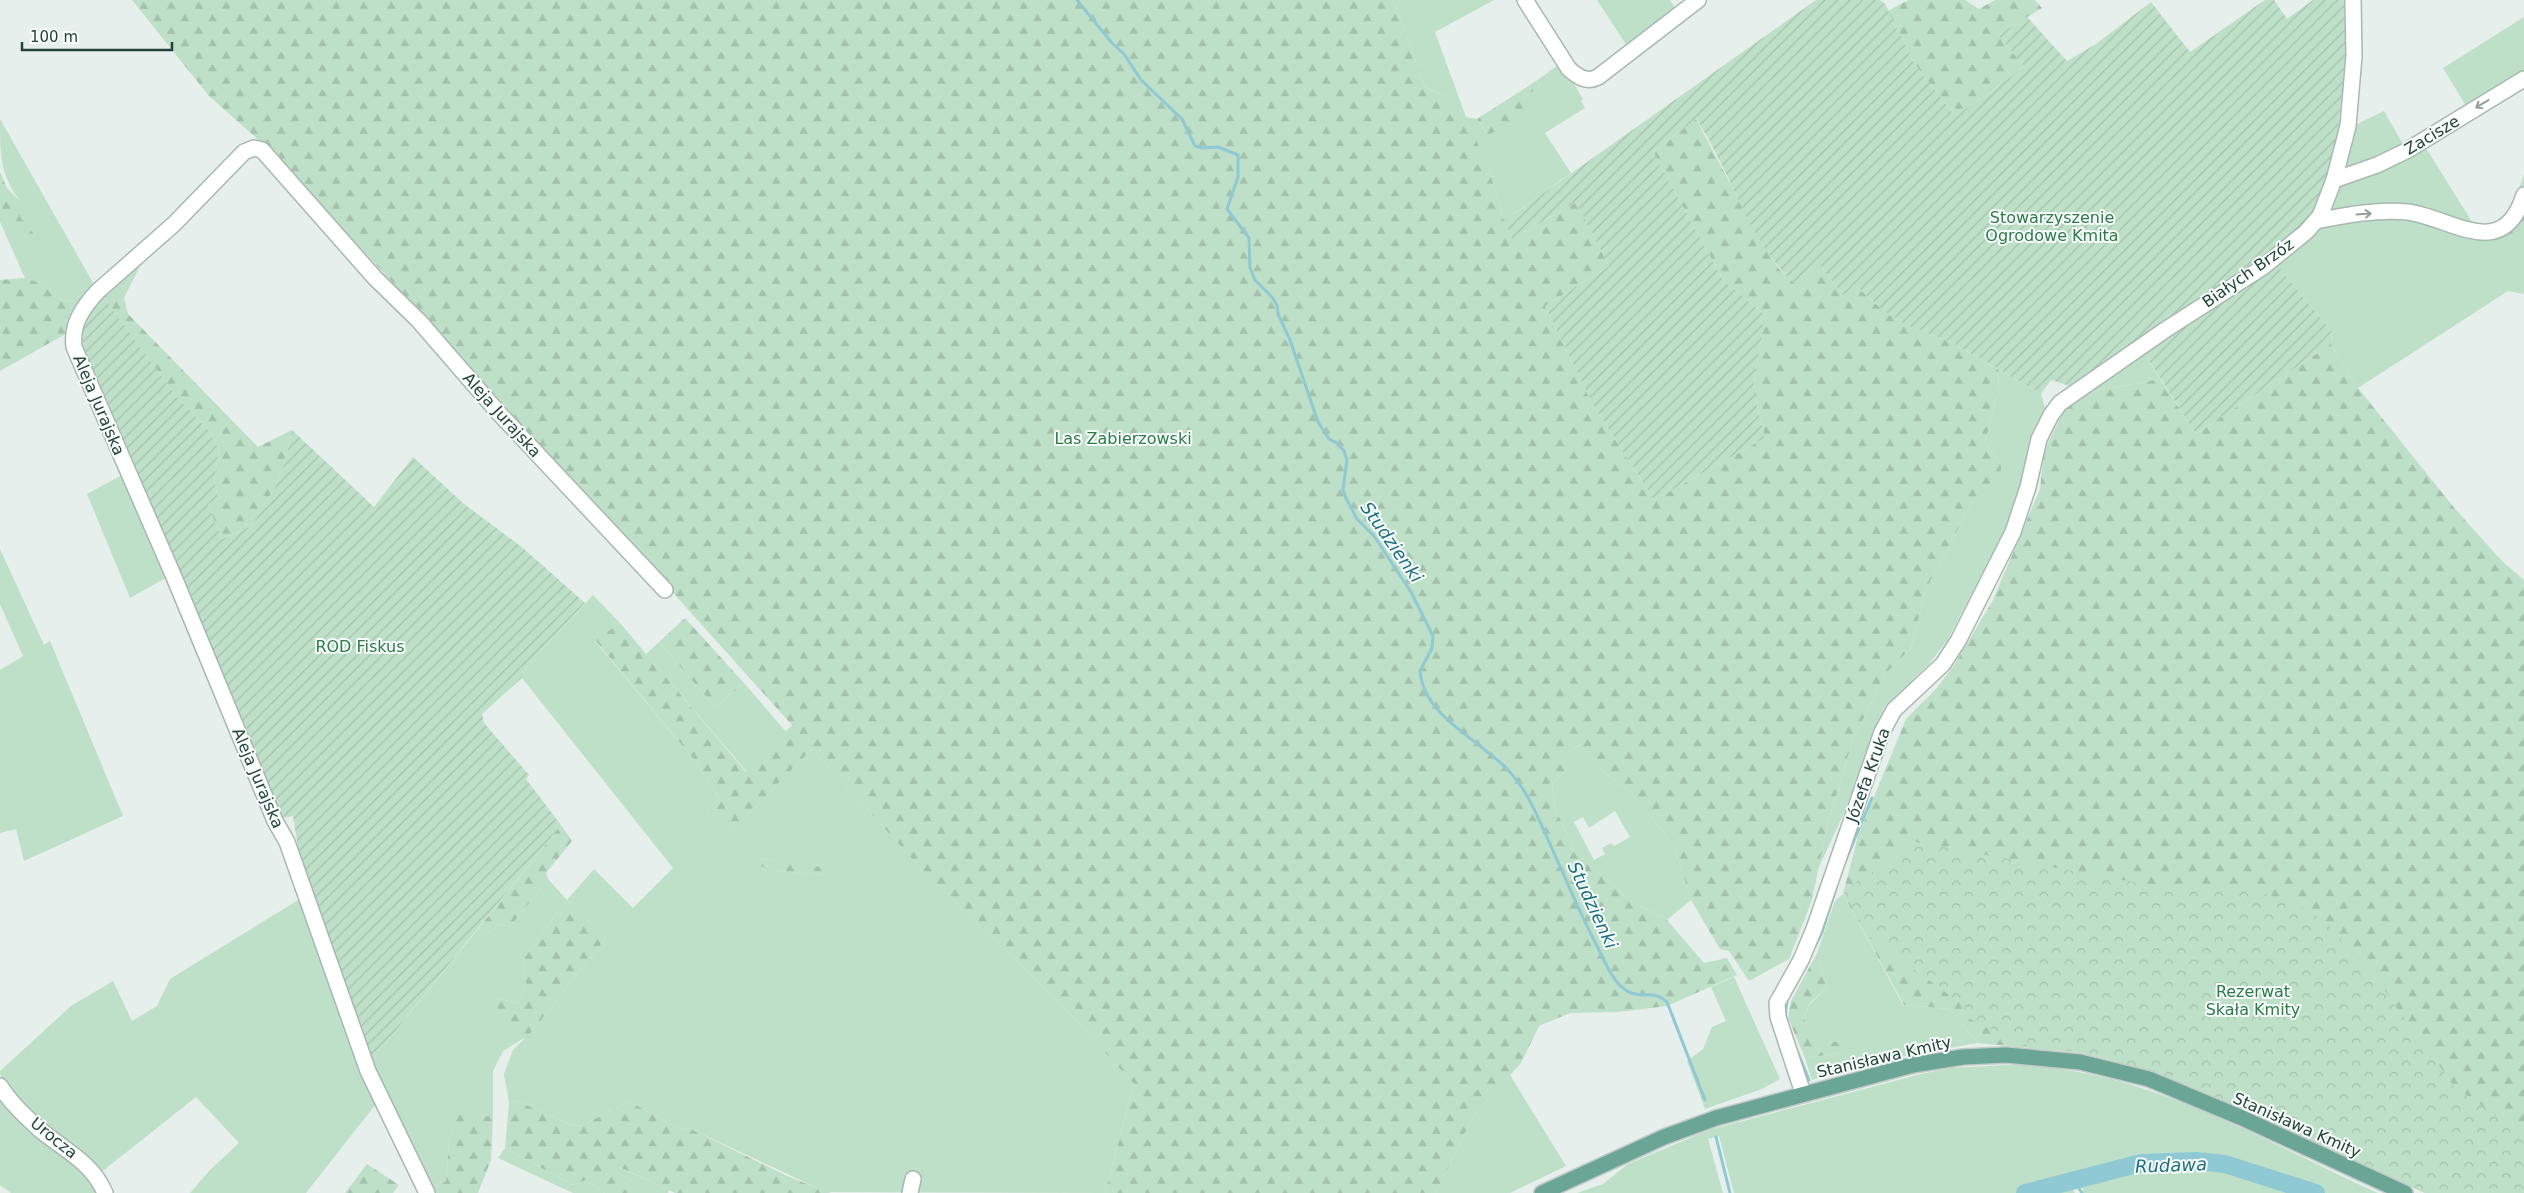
<svg xmlns="http://www.w3.org/2000/svg" width="2524" height="1193" font-family="'DejaVu Sans',sans-serif">
<defs>
<pattern id="forest-firs" width="22" height="20" patternUnits="userSpaceOnUse" patternTransform="scale(1.25)"><rect width="22" height="20" fill="#bfe0c8"/><path d="M5 1l3.5 6h-7zM16 11l3.5 6h-7z" fill="#a4c1ad"/></pattern>
<pattern id="park-crowns" width="20" height="18" patternUnits="userSpaceOnUse" patternTransform="scale(1.25)"><rect width="20" height="18" fill="#bfe0c8"/><path d="M2 6a3 3 0 1 1 6 0M12 15a3 3 0 1 1 6 0" fill="none" stroke="#a4c1ad"/></pattern>
<pattern id="garden-furrows" width="10" height="10" patternUnits="userSpaceOnUse" patternTransform="scale(1.25)"><rect width="10" height="10" fill="#bfe0c8"/><path d="M-1 1l2-2M0 10L10 0M9 11l2-2" fill="none" stroke="#a4c1ad"/></pattern>
</defs>
<rect width="100%" height="100%" fill="#e6efeb"/>
<g fill="#bfe0c8" fill-rule="evenodd">
<path d="M1393 0H1494L1435 32 1466 117 1477 119 1488 135 1522 99 1540 86 1536 81 1561 63 1583 99 1581 101 1585 108 1545 133 1571 173 1504 221 1489 169 1448 98 1425 87Z"/>
<path d="M1597 0H1670L1676 10 1627 46Z"/>
<path d="M2524 17V77L2468 109 2443 68Z"/>
<path d="M2384 111 2404 146 2345 171 2351 127Z"/>
<path d="M0 119 96 288 82 304 57 298 41 283 25 278 0 222 35 247 20 217V201C0 174 0 155 0 119Z"/>
<path d="M2424 145 2474 225 2524 226V294L2508 291 2358 388 2331 344 2332 332 2277 265C2308 235 2327 220 2344 179Z"/>
<path d="M2144 353 2160 379 2085 393Z"/>
<path d="M1999 370 2041 394 2045 408 2033 431 2024 479 2004 532 1947 641 1928 665 1884 708 1844 813 1818 869 1827 826 1853 739 1887 672 1911 648 1925 591 1974 499 2001 487V464L1985 443 1998 389Z"/>
<path d="M126 473 169 576 130 598 87 494Z"/>
<path d="M0 549 44 645 50 641 123 816 24 861 16 829 0 833V670L23 656 0 604Z"/>
<path d="M593 595 620 623 595 641 696 762 719 798 706 810 731 832 812 749 926 874 1059 1002 1134 1084 1105 1193 826 1192 691 1129 677 1128 629 1101 581 1126 571 1125 517 1101 509 1103 504 1074 513 1050 526 1037 503 1051 493 1071V1116H484L477 1121H473L470 1114 458 1116 449 1140 446 1181 430 1190 390 1108 372 1060 478 929 488 933 499 924 510 927 548 879 567 900 594 869 633 908 673 868 522 678 528 665ZM758 858 827 869 826 875 776 871ZM567 900 606 938 529 1035 493 997 517 1003 526 985 523 959Z"/>
<path d="M659 642 715 707 744 683 787 733 747 772 646 654Z"/>
<path d="M1582 744 1598 768 1630 792 1673 843 1691 900 1667 920 1630 901 1575 852 1555 808 1552 784 1566 770 1562 755ZM1615 811 1630 837 1614 846 1611 843 1602 848 1605 854 1594 860 1574 822 1583 817 1589 828Z"/>
<path d="M1843 894 1903 1005 1950 1009 1977 1043 1873 1062 1812 1080 1805 1058 1842 1053V1041L1815 1045 1804 1018 1809 1005 1827 987 1817 953 1835 901Z"/>
<path d="M303 897 379 1100 306 1193H190L210 1170 239 1143 196 1097 99 1174C78 1156 0 1095 0 1071L71 1006 113 981 132 1021 157 1006 170 979Z"/>
<path d="M1734 977 1780 1079 1762 1089 1705 1109 1687 1061 1703 1049 1712 1027 1726 1021 1711 987Z"/>
<path d="M2006 1065C2141 1065 2259 1139 2378 1193H2083V1188H2072L2075 1193H1734L1719 1136 1708 1139 1723 1193H1577L1603 1184 1628 1164 1709 1130 1921 1074 1951 1068Z"/>
<path d="M1510 1075 1566 1166 1510 1193H1436L1473 1116Z"/>
<path d="M0 1092 98 1185 99 1193H11L0 1185Z"/>
<path d="M505 1148 573 1185 586 1180 605 1193H573L498 1158Z"/>
<path d="M618 1167 669 1190 668 1193H633V1181L617 1173Z"/>
</g>
<g fill="url(#forest-firs)">
<path d="M132 0H1393L1425 87 1448 98 1466 117 1489 169 1504 221 1512 239 1576 202 1609 266 1545 306 1592 403 1654 500 1765 438 1753 389 1765 315 1723 280 1653 152 1696 119 1759 238 1779 269 1796 284 1821 266 1843 295 1857 287 1884 311 1906 325 1951 342 1999 370 1998 389 1985 443 2001 464V488L1974 499 1925 591 1911 648 1887 672 1853 739 1827 826 1812 900 1789 959 1749 981 1729 951 1720 949 1691 900 1673 843 1630 792 1598 768 1581 744 1563 755 1566 770 1552 784 1555 808 1575 852 1630 901 1667 920 1704 963 1727 958 1737 975 1667 1006 1618 1012 1570 1013 1539 1026 1521 1063 1473 1116 1436 1193H1105L1134 1084 1059 1002 926 874 812 749 730 833 706 810 719 798 696 762 595 640 620 623 746 772 792 725 450 345 271 151 209 96Z"/>
<path d="M1908 0H1965L1979 9 1995 0H2035L2042 8 1998 35 2024 66 1991 92 1955 116 1914 63 1888 11Z"/>
<path d="M1536 81 1540 86 1522 99 1530 115 1488 135 1477 119Z"/>
<path d="M0 172 7 188 20 201V217L41 243 35 248 0 222Z"/>
<path d="M2524 175V226L2512 241 2502 220 2510 212Z"/>
<path d="M133 264 140 266 124 298 128 314 258 447 292 430 285 462 274 490 251 526 222 539 208 505 218 497 214 482 219 449 208 430 176 396 102 295Z"/>
<path d="M25 278 41 283 57 298 82 304 67 333 0 371V280Z"/>
<path d="M2331 344 2358 388 2456 510 2502 561 2524 580V1153L2485 1193H2425L2157 1075 2094 1054 1977 1043 1950 1009 1904 1005 1843 894 1858 836 1906 719 1936 689 1953 667 1993 600 2040 489 2044 451 2067 404 2085 393 2160 379 2196 434Z"/>
<path d="M685 618 744 683 715 707 659 642Z"/>
<path d="M561 825 572 841 546 873 548 879 510 927 499 924 488 933 478 929Z"/>
<path d="M757 858 827 868 826 875 776 871 754 864Z"/>
<path d="M567 900 606 938 529 1035 500 1022 483 1010 493 997 517 1003 526 985 523 959Z"/>
<path d="M1817 953 1827 987 1809 1004 1804 1018 1815 1044 1842 1041V1053L1805 1058 1788 1018 1791 1001Z"/>
<path d="M517 1101 571 1125 581 1126 629 1101 677 1128 691 1129 787 1176 831 1193H675L619 1167 617 1173 633 1181V1193H605L586 1180 573 1185 505 1148 509 1103Z"/>
<path d="M470 1114 474 1121H477L484 1116H493L491 1160 478 1193H432L430 1190 446 1181 449 1140 458 1115Z"/>
<path d="M367 1164 399 1185 393 1193H345Z"/>
</g>
<path fill="url(#park-crowns)" d="M1910 841 2155 886 2248 888 2306 908 2329 925 2381 985 2453 1085 2524 1136V1193H2425L2193 1087 2142 1068 2074 1051 2034 1049 1966 1017 1959 1002 1869 937 1843 890 1885 864Z"/>
<g fill="url(#garden-furrows)">
<path d="M1816 0H1880L1885 4 1914 63 1955 116 1991 92 2024 66 1998 35 2027 17 2067 61 2096 44 2151 2 2190 52 2265 0H2274L2287 19 2313 0H2344L2346 51 2336 156 2314 214 2308 222 2288 238 2073 387 2051 380 2041 394 1951 342 1906 325 1884 311 1857 287 1843 295 1821 266 1796 285C1747 241 1732 172 1696 119L1653 152 1723 280 1765 315 1753 389 1765 438 1654 500 1592 403 1545 306 1609 266 1576 202 1512 239 1504 221Z"/>
<path d="M2277 265 2332 332 2331 344 2196 434 2144 353Z"/>
<path d="M102 295 176 396 208 430 219 449 214 482 218 497 208 505 222 539 251 526 274 490 285 462 292 430 374 507 413 457 464 504 523 548 585 603 528 665 522 678 482 714 484 723 529 775 526 779 561 825 372 1060 317 908 316 899 299 853 293 816 283 818 174 562 132 470 134 464 129 452 122 449 83 348C81 322 87 315 102 295Z"/>
</g>
<g fill="none" stroke-linecap="round" stroke-linejoin="round">
<g stroke="#8ec9d4" stroke-width="3">
<path d="M1077 0 1112 43 1124 54 1141 80 1182 119 1195 146 1202 148 1218 147 1238 155V177L1227 209 1249 238 1250 268 1255 280 1272 297 1277 305 1278 314 1290 340 1318 422 1329 439 1337 443 1344 451 1347 460 1343 489 1345 496 1357 519 1374 536 1411 592 1433 636 1432 648 1420 671C1424 717 1480 740 1508 770 1527 790 1535 811 1546 835 1563 872 1578 910 1597 946 1603 958 1608 971 1617 982 1636 1005 1650 986 1667 1002L1705 1100"/>
<path d="M1844 864 1872 798"/>
<path d="M1814 948 1822 932 1835 891"/>
<path d="M1785 1016 1787 1000"/>
<path d="M1793 1041 1809 1080"/>
<path d="M1716 1137 1730 1193"/>
<path d="M2075 1182 2082 1193"/>
</g>
<path stroke="#8ec9d4" stroke-width="18" d="M2025 1193 2141 1163 2195 1161 2225 1164 2316 1193"/>
<g stroke="#a8b8b2" stroke-width="18">
<g id="minor">
<path d="M1525 0 1569 69C1578 77 1587 83 1598 77L1698 0"/>
<path d="M2334 180 2377 165 2406 151 2524 79"/>
<path d="M2316 221C2346 215 2378 209 2408 212 2452 218 2503 263 2524 195"/>
<path d="M0 1086C10 1102 25 1116 39 1129 64 1150 92 1162 105 1193"/>
<path d="M1803 1093 1778 1017 1777 1003 1801 960 1814 929 1882 732 1894 710 1943 664 1958 641 2013 532 2028 487 2039 439 2051 415 2060 403 2165 330 2263 267 2306 232 2320 216 2334 180 2348 126 2354 56 2353 0"/>
<path d="M427 1193 368 1071 287 842 275 821 174 577 74 347C71 324 83 307 98 291L174 224 244 152 254 148 262 150 375 278 419 321 497 411 665 590"/>
<path d="M910 1193 913 1179"/>
</g>
</g>
<g stroke="#c2cac8" stroke-width="18">
<path id="major" d="M1542 1193 1664 1137 1716 1118 1913 1065 1963 1057 2006 1055 2080 1062 2149 1079 2242 1118 2405 1193"/>
</g>
<use href="#minor" stroke="#fff" stroke-width="15"/>
<use href="#major" stroke="#6aa596" stroke-width="15"/>
</g>
<defs><path id="oneway-shaft" d="M-6 0H5M1.5-3L5.5 0L1.5 3" fill="none" stroke-width="1.6" stroke-linecap="round" stroke-linejoin="round" transform="scale(1.25)"/></defs>
<g stroke="#92a09c">
<use href="#oneway-shaft" transform="translate(2482 104) rotate(149)"/>
<use href="#oneway-shaft" transform="translate(2364 214) rotate(-4)"/>
</g>
<g text-anchor="middle" dominant-baseline="central" stroke-width="4" stroke-linejoin="round" paint-order="stroke">
<g font-size="16" fill="#24423a" stroke="#f7fbf9">
<text transform="translate(2432 135) rotate(-31)">Zacisze</text>
<text transform="translate(2248 273) rotate(-35)">Białych Brzóz</text>
<text transform="translate(99 405) rotate(67)">Aleja Jurajska</text>
<text transform="translate(502 415) rotate(48)">Aleja Jurajska</text>
<text transform="translate(1868 775) rotate(-70)">Józefa Kruka</text>
<text transform="translate(258 778) rotate(67)">Aleja Jurajska</text>
<text transform="translate(1884 1057) rotate(-13)">Stanisława Kmity</text>
<text transform="translate(2297 1125) rotate(24)">Stanisława Kmity</text>
<text transform="translate(54 1138) rotate(39)">Urocza</text>
</g>
<g font-size="16" fill="#2d7a4b" stroke="#f7fbf9">
<text x="2052" y="217">Stowarzyszenie<tspan x="2052" dy="18">Ogrodowe Kmita</tspan></text>
<text x="1123" y="438">Las Zabierzowski</text>
<text x="360" y="646">ROD Fiskus</text>
<text x="2253" y="991">Rezerwat<tspan x="2253" dy="18">Skała Kmity</tspan></text>
</g>
<g font-size="18" font-style="italic" fill="#1c6f80" stroke="#f7fbf9">
<text transform="translate(1392 542) rotate(55)">Studzienki</text>
<text transform="translate(1593 905) rotate(65)">Studzienki</text>
<text transform="translate(2171 1165) rotate(-2)">Rudawa</text>
</g>
</g>
<path d="M22 42v8h150v-8" fill="none" stroke="#24423a" stroke-width="2.5"/>
<text x="30" y="42" font-size="15" fill="#24423a" stroke="#f7fbf9" stroke-width="4" paint-order="stroke">100 m</text>
</svg>
